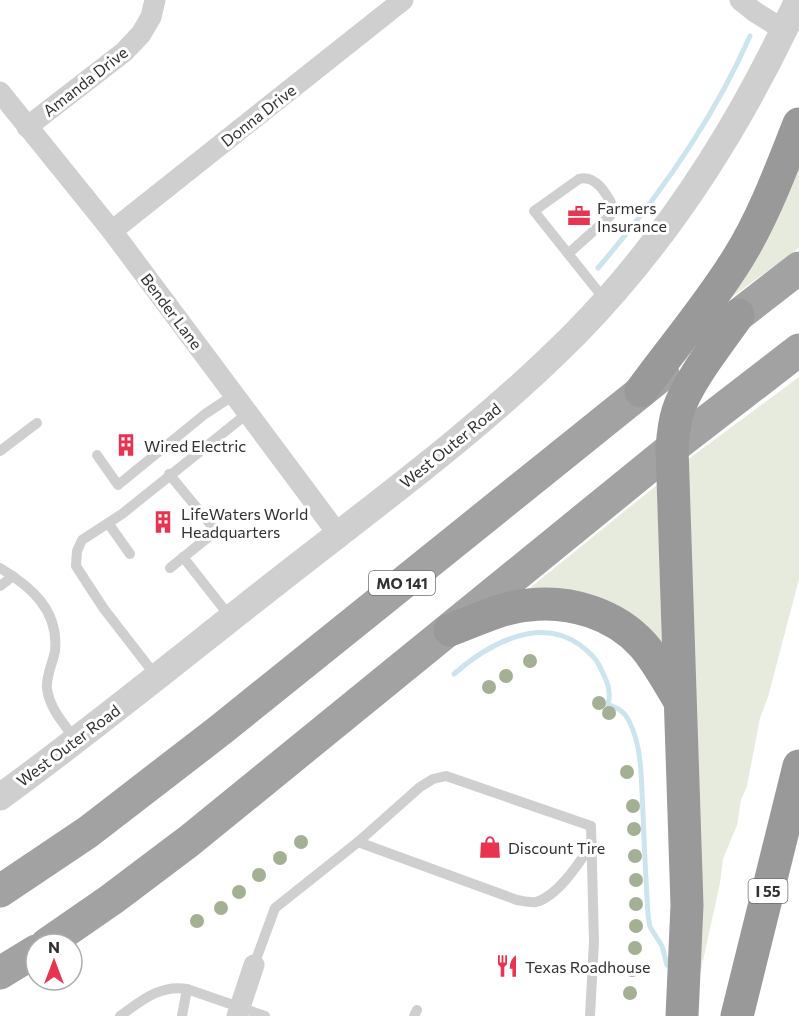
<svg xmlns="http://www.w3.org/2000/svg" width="799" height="1016" font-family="Commissioner,sans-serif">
<rect width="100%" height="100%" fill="#fff"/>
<g fill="#e6ebdd">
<path d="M799 167V248L729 299Z"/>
<path d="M799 377V579L768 697 760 718 747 786 741 800 737 825 723 859 720 883 699 979 687 460Z"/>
<path d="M657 485 662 647 530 590 531 587Z"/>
</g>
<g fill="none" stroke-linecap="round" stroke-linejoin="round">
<g stroke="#cce4ee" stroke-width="5">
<path d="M598 268C658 198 713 120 750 36"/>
<path d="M454 674C487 645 539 615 580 645 588 651 595 657 599 665 606 679 612 690 608 705 618 708 624 711 629 721 643 748 641 783 643 812 644 846 646 880 648 915L650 927 662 946 667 965"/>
</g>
<g stroke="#cfcfcf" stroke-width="10">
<path d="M568 254 610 216 613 207C607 194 595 174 579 179L534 211 605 300"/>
<path d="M0 451 37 423"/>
<path d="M97 455 118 485 205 414 234 395"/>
<path d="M169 474 216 531 170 568"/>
<path d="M108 523 130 554"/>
<path d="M183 557 231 618"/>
<path d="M0 568C32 587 59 611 55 651 53 663 46 675 47 688 49 708 64 724 76 740"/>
<path d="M0 586 13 576"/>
<path d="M156 676 104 609 85 580 76 566 77 551 82 540 122 514 248 413"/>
<path d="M358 842 517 900C523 901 531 903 536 902 558 896 579 863 591 845"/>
<path d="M254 965 275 908 358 842 420 787 433 779 446 776 591 826 594 942 590 1016"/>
<path d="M120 1016C141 1001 160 984 187 989L265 1016"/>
<path d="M182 1016 187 989"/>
<path d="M414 1016 417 1010"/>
</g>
<g stroke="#cfcfcf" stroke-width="21">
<path d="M740 0 755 12 784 30"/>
<path d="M0 92 112 231 338 534"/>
<path d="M27 127 124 52 141 34 151 17 155 0"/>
<path d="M112 231 403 0"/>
<path d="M237 1016 254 965"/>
</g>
<path stroke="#cfcfcf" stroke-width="27" d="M0 797C95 728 185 654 277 582 379 502 485 425 576 333 670 237 743 120 798 0"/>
<g stroke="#a2a2a2" stroke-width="33">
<path d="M715 333 799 268"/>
<path d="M0 891 88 832 219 731 663 374"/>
<path d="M47 944 112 899 189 841 672 448 799 350"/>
<path d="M0 973 36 951"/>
</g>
<g stroke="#999" stroke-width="33">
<path d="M641 391C673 347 709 305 738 258 764 216 781 169 799 124"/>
<path d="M450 630C475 621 502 607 529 605 570 600 615 614 643 645 657 661 668 682 679 700"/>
<path d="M682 1016 687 905 672 448C673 435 674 423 678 411 687 382 720 341 738 315"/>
<path d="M737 1016 799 766"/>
</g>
</g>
<g fill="#a4b094">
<circle cx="530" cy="661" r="7"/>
<circle cx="506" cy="676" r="7"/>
<circle cx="489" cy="687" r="7"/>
<circle cx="599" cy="703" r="7"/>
<circle cx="609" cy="713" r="7"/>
<circle cx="627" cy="772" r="7"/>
<circle cx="633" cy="806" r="7"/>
<circle cx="634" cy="829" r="7"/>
<circle cx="301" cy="842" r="7"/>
<circle cx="635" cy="856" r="7"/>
<circle cx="280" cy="858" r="7"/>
<circle cx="259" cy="875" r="7"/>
<circle cx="636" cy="880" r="7"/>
<circle cx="239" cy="892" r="7"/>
<circle cx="636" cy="904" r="7"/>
<circle cx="221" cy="908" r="7"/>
<circle cx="197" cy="921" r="7"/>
<circle cx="636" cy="926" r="7"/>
<circle cx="635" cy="948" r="7"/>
<circle cx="632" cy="970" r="7"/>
<circle cx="630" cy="993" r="7"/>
</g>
<defs>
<g id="office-bare" transform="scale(1.8)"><path d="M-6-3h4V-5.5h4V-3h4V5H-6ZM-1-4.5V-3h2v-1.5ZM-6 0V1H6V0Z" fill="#e83451" stroke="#fff" stroke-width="2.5" paint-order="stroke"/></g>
<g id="building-bare" transform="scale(1.8)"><path d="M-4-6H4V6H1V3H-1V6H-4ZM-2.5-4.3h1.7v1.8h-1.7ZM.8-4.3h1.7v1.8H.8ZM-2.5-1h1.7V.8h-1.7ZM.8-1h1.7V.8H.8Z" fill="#e83451" stroke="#fff" stroke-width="2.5" paint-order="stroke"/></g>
<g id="shop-bare" transform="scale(1.8)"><path d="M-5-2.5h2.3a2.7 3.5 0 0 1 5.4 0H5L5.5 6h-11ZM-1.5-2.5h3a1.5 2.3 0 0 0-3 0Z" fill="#e83451" stroke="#fff" stroke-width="2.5" paint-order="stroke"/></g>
<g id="restaurant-bare" transform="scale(1.8)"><path d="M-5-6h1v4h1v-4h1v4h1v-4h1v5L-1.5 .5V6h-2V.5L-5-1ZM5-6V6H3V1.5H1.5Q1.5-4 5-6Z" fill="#e83451" stroke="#fff" stroke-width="2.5" paint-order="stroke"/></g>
</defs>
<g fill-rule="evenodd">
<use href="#office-bare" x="579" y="216"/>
<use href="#building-bare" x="126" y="445"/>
<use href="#building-bare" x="163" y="522"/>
<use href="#shop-bare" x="490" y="847"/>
<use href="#restaurant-bare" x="507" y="966"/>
</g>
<g text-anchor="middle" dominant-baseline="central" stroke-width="6" stroke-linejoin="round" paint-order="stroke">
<g fill="#fff" stroke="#707070" stroke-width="1.5">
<rect x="369" y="571" width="66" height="24" rx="4.5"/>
<rect x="748.5" y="879" width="39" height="24" rx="4.5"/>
</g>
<g font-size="15" font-weight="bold" fill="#323232">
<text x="402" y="583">MO 141</text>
<text x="768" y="891">I 55</text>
</g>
<g font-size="16" fill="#323232" stroke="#fff">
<text transform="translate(85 81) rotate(-38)">Amanda Drive</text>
<text transform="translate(258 115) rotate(-38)">Donna Drive</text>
<text transform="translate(172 311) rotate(53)">Bender Lane</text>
<text transform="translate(450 445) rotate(-39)">West Outer Road</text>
<text transform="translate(68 745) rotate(-37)">West Outer Road</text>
</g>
<g font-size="16" fill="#323232" stroke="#fff" text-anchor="start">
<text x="597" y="207">Farmers<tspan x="597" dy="18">Insurance</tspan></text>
<text x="144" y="445">Wired Electric</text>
<text x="181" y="513">LifeWaters World<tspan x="181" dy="18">Headquarters</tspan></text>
<text x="508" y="847">Discount Tire</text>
<text x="525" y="966">Texas Roadhouse</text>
</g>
</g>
<g transform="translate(54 962)"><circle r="28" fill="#ffffff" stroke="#adadad" stroke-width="1.5"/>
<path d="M0-4.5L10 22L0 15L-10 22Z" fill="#e83451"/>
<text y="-9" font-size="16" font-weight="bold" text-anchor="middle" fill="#323232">N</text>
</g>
</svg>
